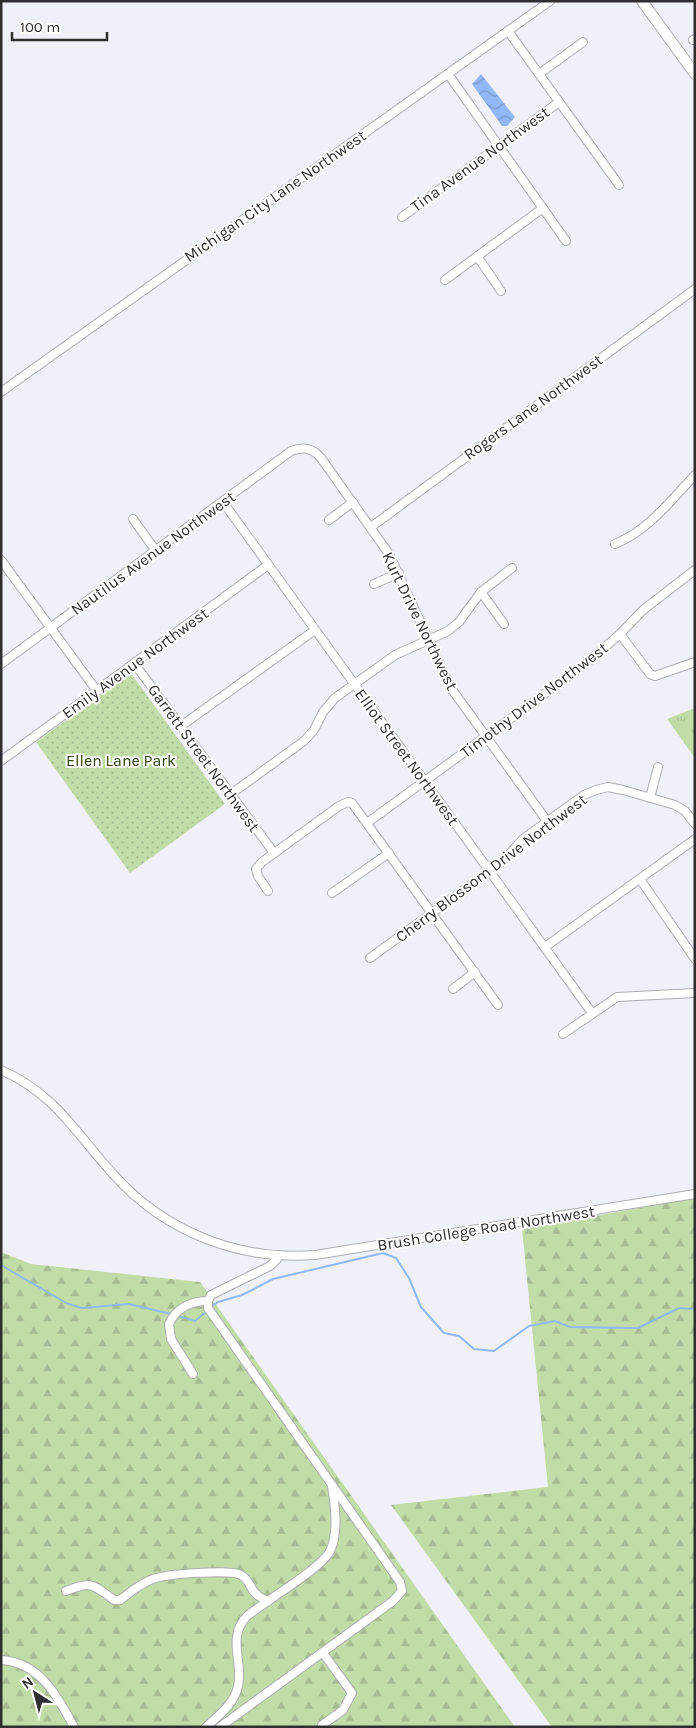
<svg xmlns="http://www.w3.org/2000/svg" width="696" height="1728" font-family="Karla,sans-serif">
<defs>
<pattern id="grass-tufts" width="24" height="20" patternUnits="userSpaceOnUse" patternTransform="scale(1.25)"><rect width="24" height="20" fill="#c2dca8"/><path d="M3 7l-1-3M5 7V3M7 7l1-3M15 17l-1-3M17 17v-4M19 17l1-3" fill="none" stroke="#a7bd91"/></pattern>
<pattern id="forest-firs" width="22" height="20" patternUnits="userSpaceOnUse" patternTransform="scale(1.25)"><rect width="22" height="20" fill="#c2dca8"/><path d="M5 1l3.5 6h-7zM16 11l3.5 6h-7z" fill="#a7bd91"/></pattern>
<pattern id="park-dots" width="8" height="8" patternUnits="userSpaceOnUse" patternTransform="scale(1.25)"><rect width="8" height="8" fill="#c2dca8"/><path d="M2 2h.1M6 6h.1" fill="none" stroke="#a7bd91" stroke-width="1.8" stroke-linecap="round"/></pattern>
<pattern id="water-waves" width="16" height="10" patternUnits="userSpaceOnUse" patternTransform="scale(1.25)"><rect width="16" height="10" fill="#93b8f9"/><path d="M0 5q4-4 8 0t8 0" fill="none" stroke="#7896ca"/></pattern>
</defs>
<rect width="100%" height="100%" fill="#f0f0f8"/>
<path fill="url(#grass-tufts)" d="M695 708V758L667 719Z"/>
<g fill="url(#forest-firs)">
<path d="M695 1198V1727H552L391 1505 548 1487 522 1229Z"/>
<path d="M1 1252 31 1264 200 1282 515 1727H1Z"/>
</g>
<path fill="url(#park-dots)" d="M131 673 225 804 130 873 36 742Z"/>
<path fill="url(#water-waves)" d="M481 74 515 117 507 126H502L472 84Z"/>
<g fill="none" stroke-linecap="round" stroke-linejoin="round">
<g stroke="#93b8f9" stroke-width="2">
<path d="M1 1265 66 1303 82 1308 129 1304 171 1314"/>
<path d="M210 1308 218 1302 242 1295 273 1279 383 1253 396 1258 409 1278 421 1307 444 1333 459 1336 474 1349 494 1351 529 1326 555 1321 570 1327 638 1328 679 1308 695 1309"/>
<path d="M178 1316 195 1321 207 1311"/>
</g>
<g stroke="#adadb4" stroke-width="10">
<g id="minor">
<path d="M508 31 619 185"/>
<path d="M693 40 695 39"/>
<path d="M448 74 566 241"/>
<path d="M539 74 583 42"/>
<path d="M402 217 559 102"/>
<path d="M477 256 501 291"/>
<path d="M445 280 543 208"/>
<path d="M1 392 550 1"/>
<path d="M223 502 592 1013"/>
<path d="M133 519 156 551"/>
<path d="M329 520 353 502"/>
<path d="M371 527 695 289"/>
<path d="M615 544C650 529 669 502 695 475"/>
<path d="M1 560 97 691"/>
<path d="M374 584 399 573"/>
<path d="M481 592 504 624"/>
<path d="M620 634 650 674 655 676 695 662"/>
<path d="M134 663 274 853"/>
<path d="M1 664 291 451C304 446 312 448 321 458L389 554 451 688 547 821"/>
<path d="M181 726 315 630"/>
<path d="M1 761 268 565"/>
<path d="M231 794 304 741 314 730 323 712 335 698 395 655 448 631 459 622 481 592 512 568"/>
<path d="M650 798 658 767"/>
<path d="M367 823 584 665 620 634 643 610 695 570"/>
<path d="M640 879 695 959"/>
<path d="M268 891 258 876 256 869 262 862 339 806 348 802 352 803 498 1005"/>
<path d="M332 893 389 853"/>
<path d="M545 947 695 839"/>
<path d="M370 958 502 862 523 839 584 795 596 790 608 787 623 790 675 805 685 811 695 824"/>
<path d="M453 989 475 972"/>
<path d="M563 1034 617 997 695 993"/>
<path d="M1 1070C56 1094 76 1134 114 1175 165 1232 239 1261 315 1255L695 1194"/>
<path d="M193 1374 171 1339 169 1324C176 1308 191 1301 208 1301"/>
<path d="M66 1591C93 1580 93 1585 114 1600H120C129 1593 141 1583 153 1579 166 1574 230 1569 241 1575 254 1583 247 1593 268 1601"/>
<path d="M1 1660C40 1662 58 1697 74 1727"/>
<path d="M322 1725 343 1710 352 1693 323 1653"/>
<path d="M206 1727C216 1718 230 1707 235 1695 248 1668 224 1640 247 1616 264 1602 322 1568 330 1551 339 1533 335 1505 332 1486"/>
<path d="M220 1727 393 1601 402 1591 400 1582 208 1308V1301L211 1295 270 1266 277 1259V1255"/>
</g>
</g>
<g stroke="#adadb4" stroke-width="12">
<path id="major" d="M642 1 695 74"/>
</g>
<use href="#minor" stroke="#fff" stroke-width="8"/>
<use href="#major" stroke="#fff" stroke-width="10"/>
</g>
<g text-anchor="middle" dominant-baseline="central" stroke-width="4" stroke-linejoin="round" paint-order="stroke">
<g font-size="16" fill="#2f2f32" stroke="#fff">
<text transform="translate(480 159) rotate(-36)">Tina Avenue Northwest</text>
<text transform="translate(275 196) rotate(-35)">Michigan City Lane Northwest</text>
<text transform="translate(533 407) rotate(-36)">Rogers Lane Northwest</text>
<text transform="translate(153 553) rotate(-36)">Nautilus Avenue Northwest</text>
<text transform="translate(420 621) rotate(64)">Kurt Drive Northwest</text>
<text transform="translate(135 663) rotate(-36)">Emily Avenue Northwest</text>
<text transform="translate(534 700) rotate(-37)">Timothy Drive Northwest</text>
<text transform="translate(407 757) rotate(54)">Elliot Street Northwest</text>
<text transform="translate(204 758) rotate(54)">Garrett Street Northwest</text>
<text transform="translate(491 868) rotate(-37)">Cherry Blossom Drive Northwest</text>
<text transform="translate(486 1228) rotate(-9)">Brush College Road Northwest</text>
</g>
<g font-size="16" fill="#2e4412" stroke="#fff">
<text x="121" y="760">Ellen Lane Park</text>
</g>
</g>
<rect width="696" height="1728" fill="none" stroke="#2f2f32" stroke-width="5"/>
<g transform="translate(35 1693) rotate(324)" stroke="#ffffff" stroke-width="4" paint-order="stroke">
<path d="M0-4L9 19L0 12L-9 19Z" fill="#2f2f32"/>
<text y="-8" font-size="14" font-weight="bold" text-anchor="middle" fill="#2f2f32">N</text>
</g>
<path d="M12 32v8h95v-8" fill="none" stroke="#2f2f32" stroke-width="2.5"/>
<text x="20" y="32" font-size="15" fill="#2f2f32" stroke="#ffffff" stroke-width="4" paint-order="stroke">100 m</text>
</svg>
